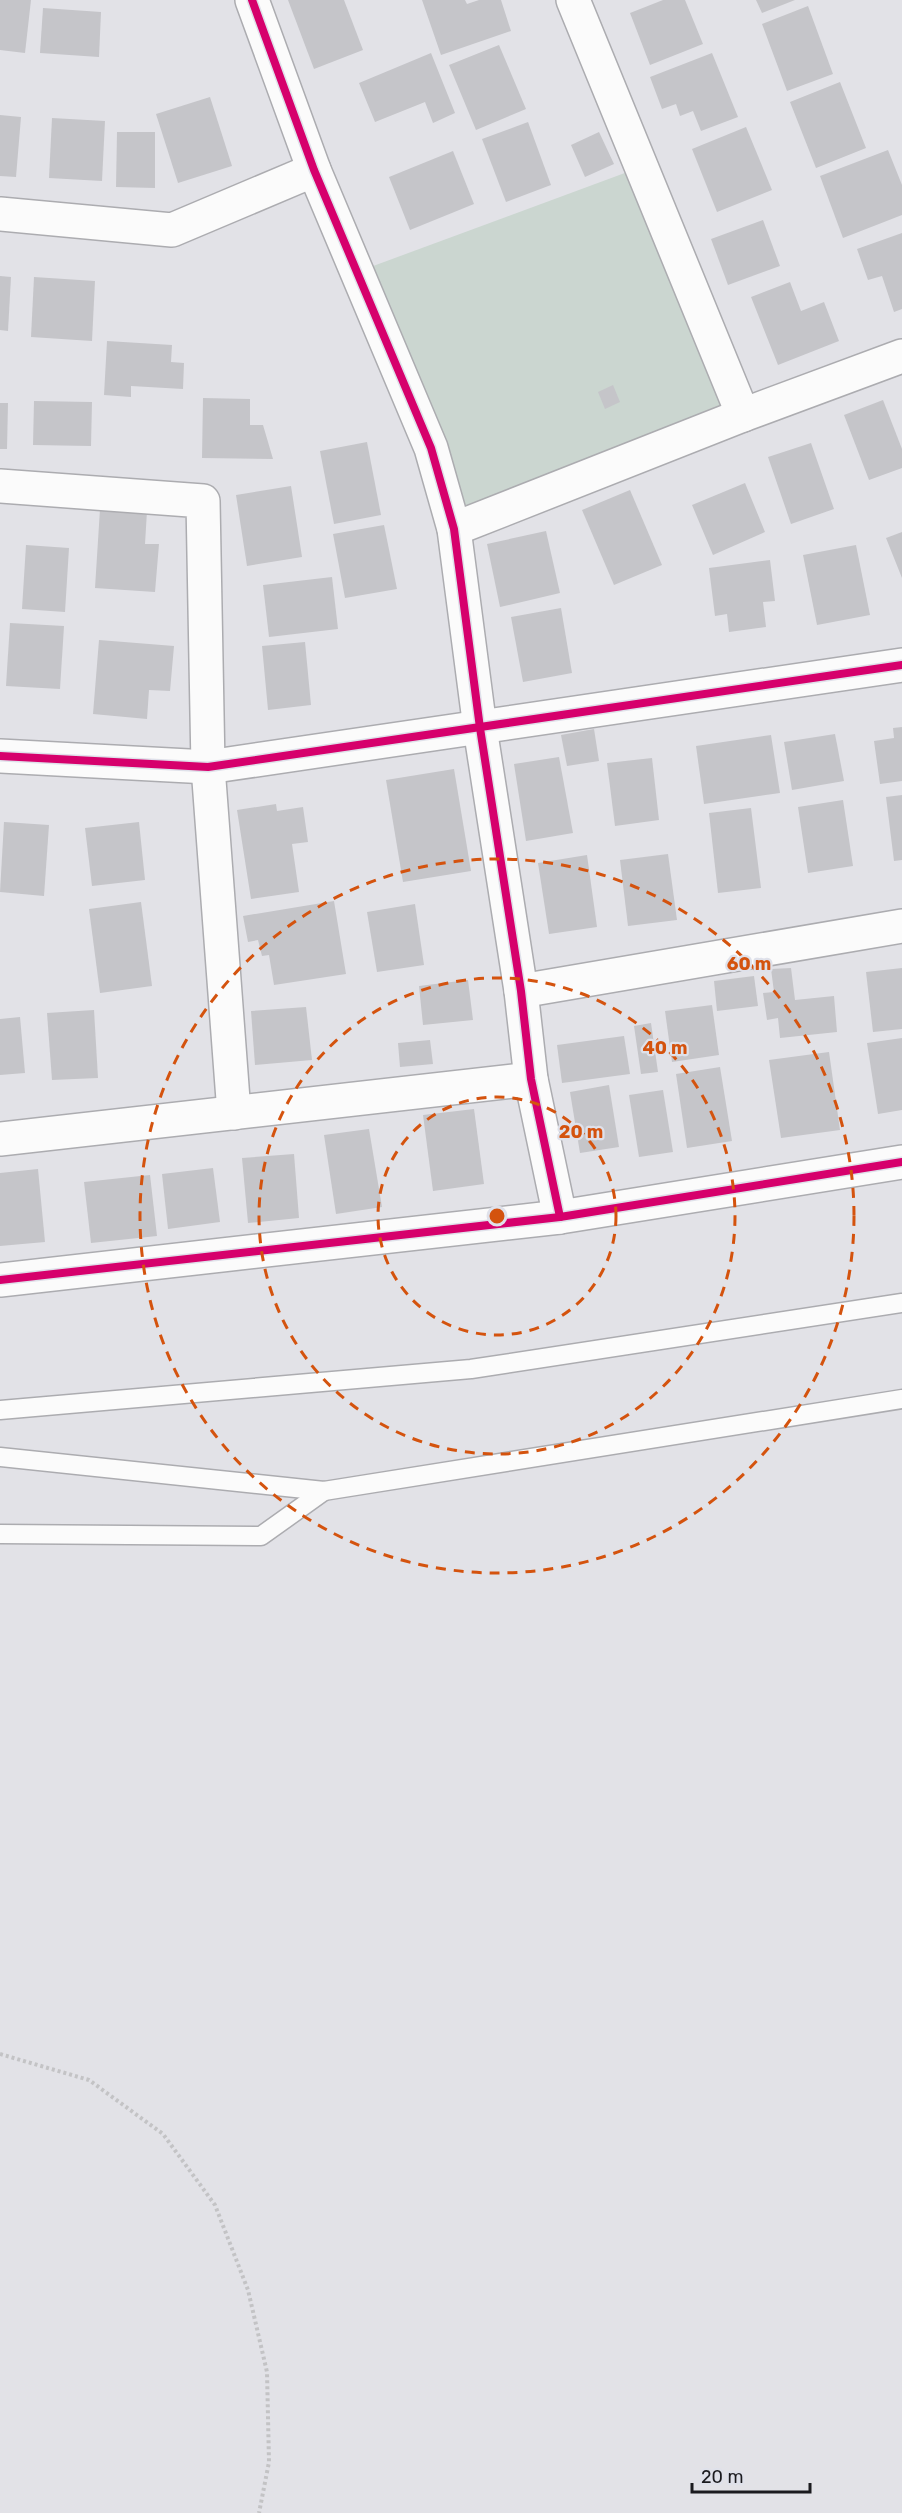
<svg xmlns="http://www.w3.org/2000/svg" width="902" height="2513" font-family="Rubik,sans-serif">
<rect width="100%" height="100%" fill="#e2e2e7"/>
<path fill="#cbd6d0" d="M641 167 743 415 454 529 357 272Z"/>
<g fill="#c5c5c9">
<path d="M0 0H31L25 53 0 50Z"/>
<path d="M288 0H344L363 50 314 69Z"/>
<path d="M422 0H465L467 4 479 0H501L511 31 441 55Z"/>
<path d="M663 0H685L703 44 650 65 630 13Z"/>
<path d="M756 0H795L762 13Z"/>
<path d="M808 6 833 74 787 91 762 24Z"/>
<path d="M43 8 101 12 99 57 40 53Z"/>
<path d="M499 45 526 109 476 130 449 65Z"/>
<path d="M431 53 455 113 433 123 425 102 375 122 359 83Z"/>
<path d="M712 53 738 117 701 131 693 111 680 116 676 104 662 109 650 77Z"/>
<path d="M840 82 866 148 816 168 790 102Z"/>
<path d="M210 97 232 166 178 183 156 114Z"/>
<path d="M0 115 21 117 16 177 0 176Z"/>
<path d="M52 118 105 121 102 181 49 178Z"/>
<path d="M528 122 551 185 506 202 482 139Z"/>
<path d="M746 127 772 190 717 212 692 149Z"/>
<path d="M117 132H155V188L116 187Z"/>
<path d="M599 132 614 164 585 177 571 145Z"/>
<path d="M888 150 902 185V215L843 238 820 176Z"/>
<path d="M453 151 474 204 410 230 389 177Z"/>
<path d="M763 220 780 266 728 285 711 239Z"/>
<path d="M902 233V309L894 312 882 276 868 280 857 249Z"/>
<path d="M0 276 11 277 8 331 0 330Z"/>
<path d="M34 277 95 281 92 341 31 337Z"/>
<path d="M790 282 801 311 824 302 839 341 778 365 751 297Z"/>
<path d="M107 341 172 345 171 362 184 363 183 389 131 386V397L104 395Z"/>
<path d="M613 385 620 402 605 409 598 392Z"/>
<path d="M203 398 250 399V425H263L273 459 202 458Z"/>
<path d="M883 400 902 449V468L869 480 844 415Z"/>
<path d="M34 401 92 402 91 446 33 445Z"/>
<path d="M0 403H8L7 449H0Z"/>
<path d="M367 442 381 515 334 524 320 451Z"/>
<path d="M811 443 834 509 791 524 768 457Z"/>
<path d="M745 483 765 532 713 555 692 505Z"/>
<path d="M291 486 302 557 247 566 236 495Z"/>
<path d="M630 490 662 565 614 585 582 510Z"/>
<path d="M100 509 147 511 145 544H159L155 592 95 588Z"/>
<path d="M384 525 397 589 345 598 333 534Z"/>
<path d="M546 531 560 593 500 607 487 544Z"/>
<path d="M902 532V578L886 538Z"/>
<path d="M26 545 69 548 65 612 22 609Z"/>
<path d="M856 545 870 615 817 625 803 555Z"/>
<path d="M770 560 775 601 763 602 766 627 729 632 727 614 715 616 709 568Z"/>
<path d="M332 577 338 629 269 637 263 585Z"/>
<path d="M561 608 572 673 523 682 511 617Z"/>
<path d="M10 623 64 626 60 689 6 686Z"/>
<path d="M99 640 174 646 170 691 149 690 147 719 93 714Z"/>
<path d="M305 642 311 705 268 710 262 646Z"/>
<path d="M902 727V781L880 784 874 741 894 738 893 728Z"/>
<path d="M594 729 599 761 567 766 561 735Z"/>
<path d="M835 734 844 781 792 790 784 742Z"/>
<path d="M771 735 780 793 704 804 696 746Z"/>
<path d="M559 757 573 833 526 841 514 764Z"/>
<path d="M652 758 659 820 615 826 607 763Z"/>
<path d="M454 769 471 871 403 882 386 780Z"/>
<path d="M902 795V860L894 861 886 797Z"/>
<path d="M843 800 853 866 808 873 798 807Z"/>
<path d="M276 804 277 811 303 807 308 842 292 844 299 892 251 899 237 810Z"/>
<path d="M751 808 761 888 718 893 709 813Z"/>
<path d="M4 822 49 825 44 896 0 892Z"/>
<path d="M139 822 145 880 92 886 85 828Z"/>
<path d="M668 854 677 920 628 926 620 860Z"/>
<path d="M587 855 597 927 549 934 538 863Z"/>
<path d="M334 901 346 974 274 985 269 955 262 956 258 940 248 942 243 916Z"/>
<path d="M141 902 152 986 100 993 89 909Z"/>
<path d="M415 904 424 965 377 972 367 912Z"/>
<path d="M791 968 795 1000 834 996 837 1032 780 1038 778 1018 767 1020 763 993 774 992 771 969Z"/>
<path d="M902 968V1029L873 1032 866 972Z"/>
<path d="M754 976 758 1006 717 1011 714 981Z"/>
<path d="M468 980 473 1020 423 1025 419 986Z"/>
<path d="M712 1005 719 1055 672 1062 665 1011Z"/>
<path d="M306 1007 312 1060 255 1065 251 1011Z"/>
<path d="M94 1010 98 1078 52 1080 47 1013Z"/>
<path d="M20 1017 25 1073 0 1075V1019Z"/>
<path d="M651 1023 658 1072 641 1074 634 1026Z"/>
<path d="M624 1036 630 1074 562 1083 557 1045Z"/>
<path d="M902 1038V1110L878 1114 867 1043Z"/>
<path d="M430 1040 433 1064 400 1067 398 1043Z"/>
<path d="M829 1052 840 1130 781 1138 769 1060Z"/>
<path d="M720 1067 732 1141 687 1148 676 1074Z"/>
<path d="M609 1085 619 1147 580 1153 570 1092Z"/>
<path d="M663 1090 673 1152 639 1157 629 1095Z"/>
<path d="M474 1109 484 1184 433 1191 423 1115Z"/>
<path d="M369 1129 382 1207 336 1214 324 1135Z"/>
<path d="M294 1154 299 1218 248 1223 242 1158Z"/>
<path d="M213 1168 220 1222 168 1229 162 1174Z"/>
<path d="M38 1169 45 1242 0 1246V1173Z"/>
<path d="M150 1175 157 1236 91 1243 84 1182Z"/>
</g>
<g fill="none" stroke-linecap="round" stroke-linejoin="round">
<g stroke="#acacb0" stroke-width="21">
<g id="lane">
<path d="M0 1410 471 1369 902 1303"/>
<path d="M0 1457 324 1491 902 1399"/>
<path d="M0 1534 261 1536 324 1491"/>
</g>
</g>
<g stroke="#acacb0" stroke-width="36">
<g id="street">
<path d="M252 0 314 170 431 448 454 529 480 728 521 991 531 1079 560 1217"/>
<path d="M573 0 743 415"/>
<path d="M0 214 172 230 314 170"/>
<path d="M0 486 203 501 208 767 234 1113"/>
<path d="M454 529 743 415 902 356"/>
<path d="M0 756 208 767 902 665"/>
<path d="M521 991 902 926"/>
<path d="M0 1139 531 1079"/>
<path d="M0 1280 560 1217 902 1162"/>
</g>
</g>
<path stroke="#c3c3c5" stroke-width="4" stroke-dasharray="3 3" stroke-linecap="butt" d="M0 2054 89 2080 163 2134 215 2205 248 2290 267 2372 269 2462 259 2513"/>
<use href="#lane" stroke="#fbfbfb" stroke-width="18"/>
<use href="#street" stroke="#fbfbfb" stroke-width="33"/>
<g stroke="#dfe1ea" stroke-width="11">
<g id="cycleway">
<path d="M252 0 314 170 431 448 454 529 480 728 521 991 531 1079 560 1217"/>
<path d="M0 756 208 767 902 665"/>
<path d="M0 1280 560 1217 902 1162"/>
</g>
</g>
<use href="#cycleway" stroke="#d6006c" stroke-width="8"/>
</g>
<g fill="none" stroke="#d4530e" stroke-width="3" stroke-dasharray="10 8">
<circle cx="497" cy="1216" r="119"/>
<circle cx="497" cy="1216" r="238"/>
<circle cx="497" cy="1216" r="357"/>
</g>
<circle cx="497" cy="1216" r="9" fill="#d4530e" stroke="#dfe1ea" stroke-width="3"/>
<g font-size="18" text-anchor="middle" font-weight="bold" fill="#d4530e" stroke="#dfe1ea" stroke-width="4.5" stroke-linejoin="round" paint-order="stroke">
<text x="749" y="970">60 m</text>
<text x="665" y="1054">40 m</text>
<text x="581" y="1138">20 m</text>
</g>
<path d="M692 2483v9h118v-9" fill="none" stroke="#1b1b1f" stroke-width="3"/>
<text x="701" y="2483" font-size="18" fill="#1b1b1f" stroke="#dfe1ea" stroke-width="4.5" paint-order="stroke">20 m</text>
</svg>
